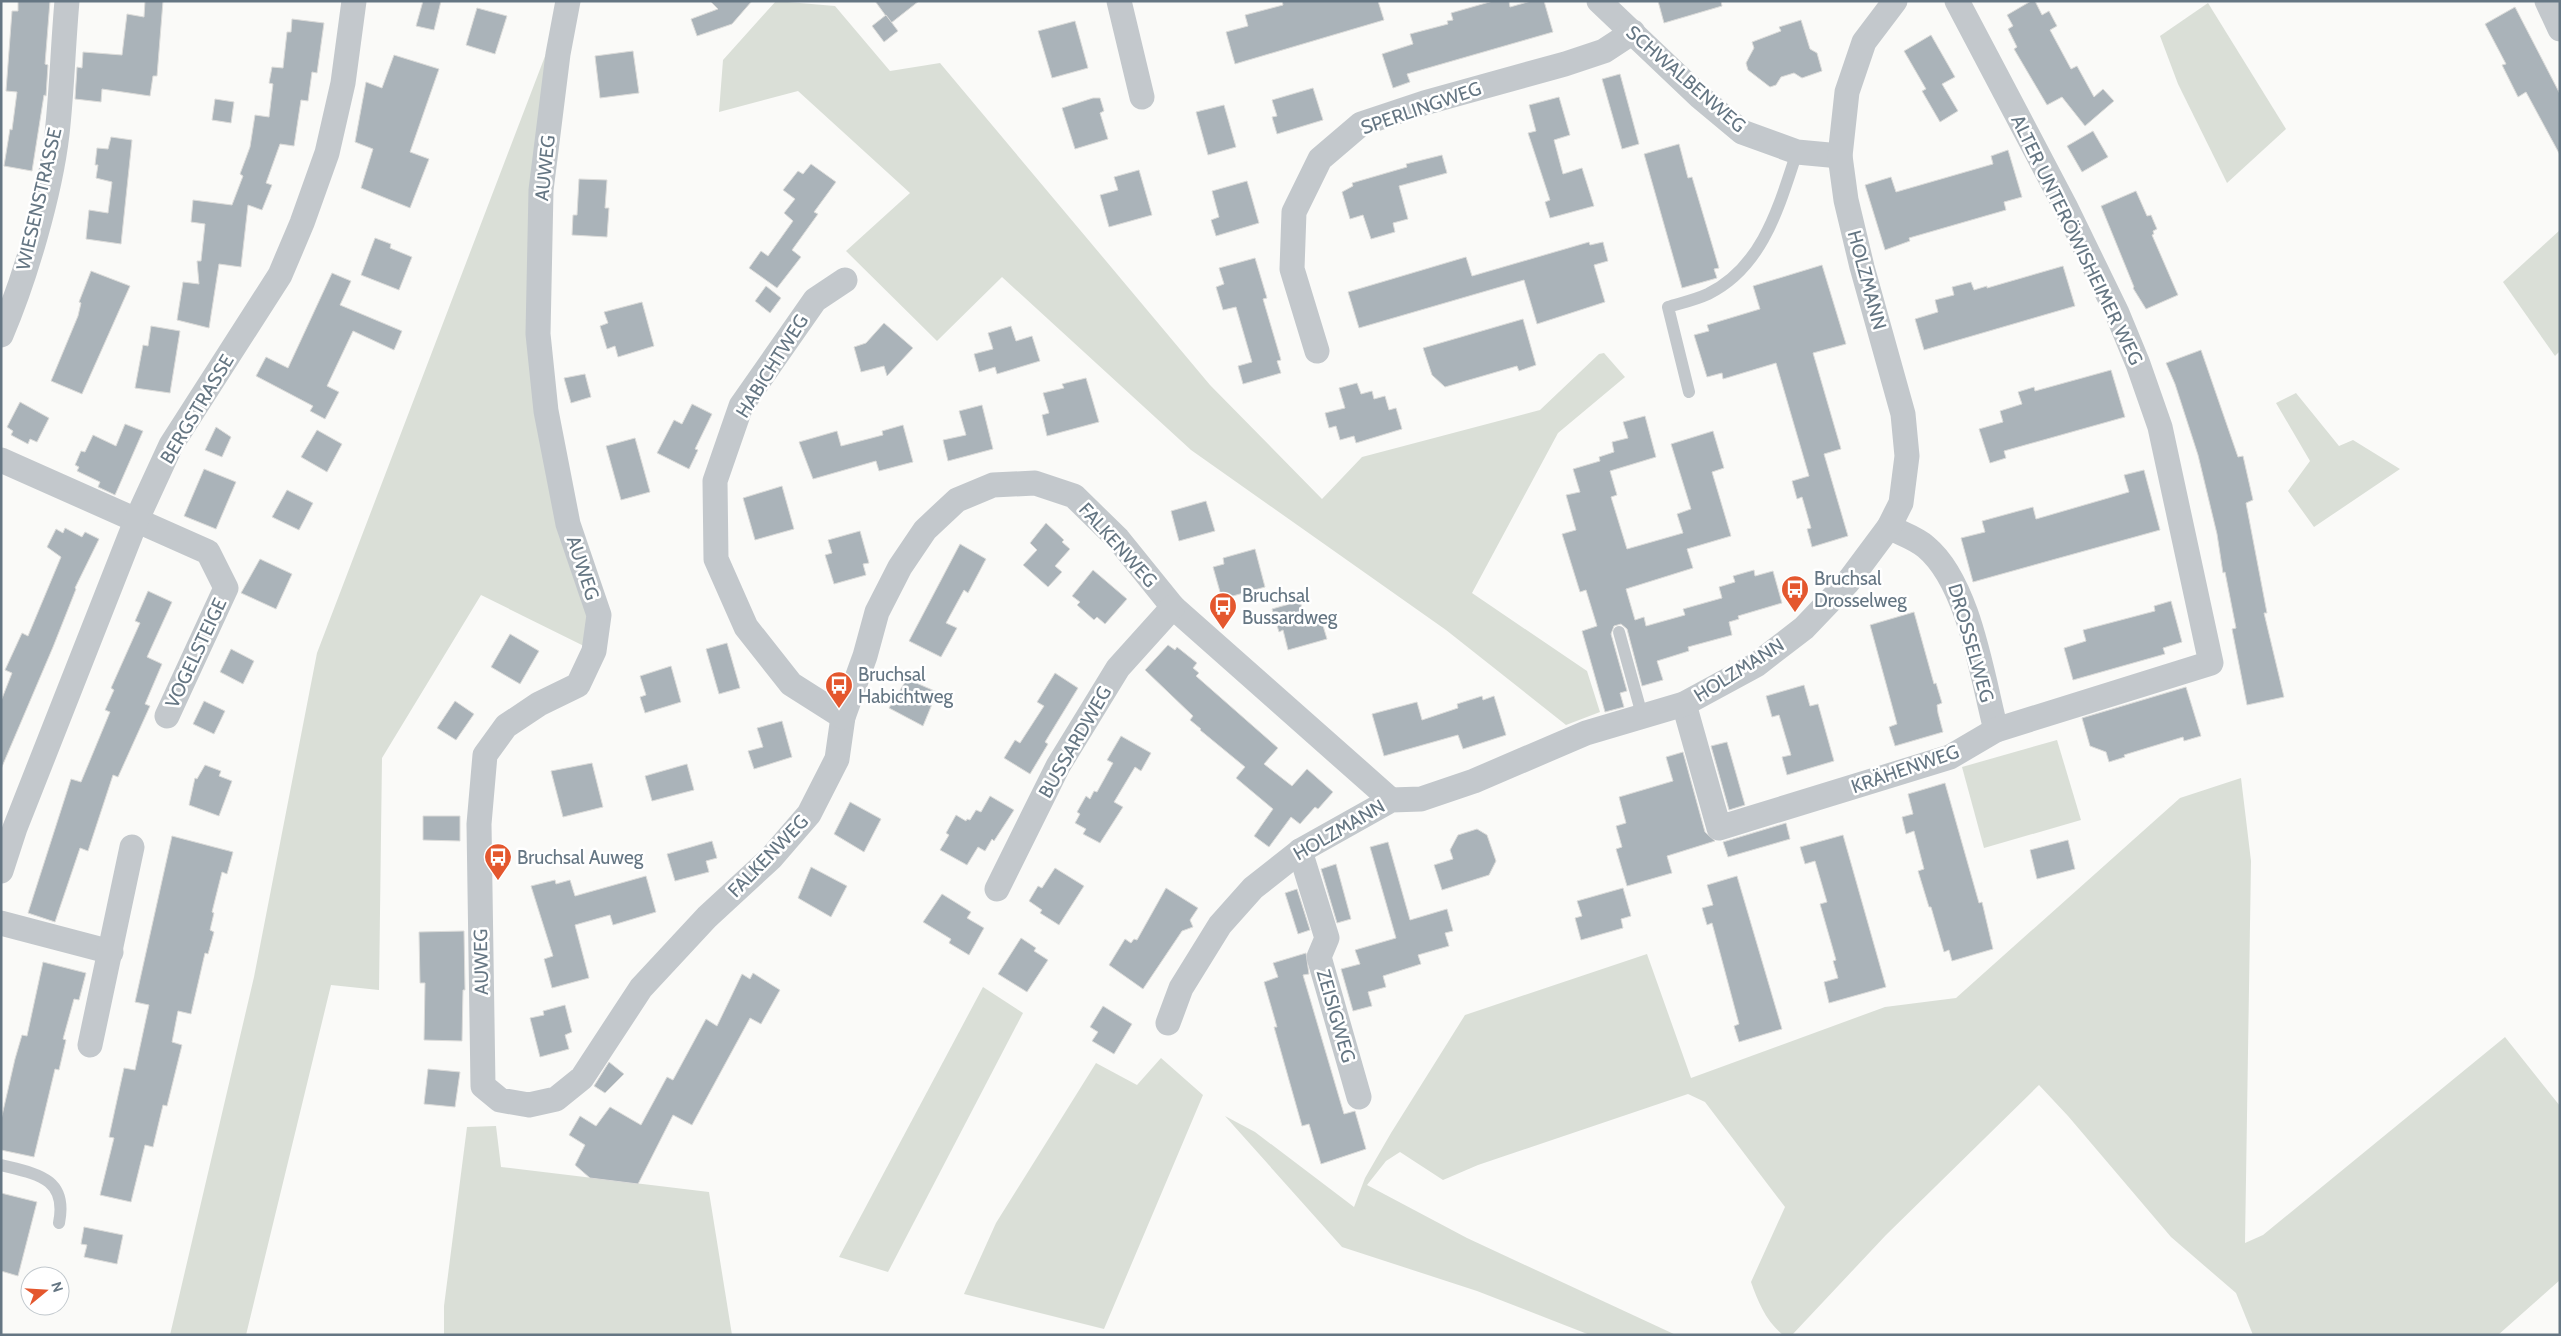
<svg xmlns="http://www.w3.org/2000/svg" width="2561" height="1336" font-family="Cabin,sans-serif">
<rect width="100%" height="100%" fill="#fafaf8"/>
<g fill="#dadfd7">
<path d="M776 1 835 6 890 71 940 63 1210 385 1322 499 1362 457 1540 410 1599 354 1604 353 1625 377 1558 433 1472 593 1587 671 1600 712 1566 725 1446 630 1191 450 1002 277 937 341 846 251 910 193 798 91 719 112 723 60Z"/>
<path d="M2208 3 2286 129 2227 183 2178 84 2160 36Z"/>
<path d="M547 51 538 334 594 651 481 595 382 758 379 990 331 985 246 1335H170L254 977 317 653Z"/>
<path d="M2560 230V351L2555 356 2503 282Z"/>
<path d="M2296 393 2339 446 2353 440 2400 469 2314 527 2288 491 2310 461 2276 403Z"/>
<path d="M2057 740 2081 820 1984 848 1962 767Z"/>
<path d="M2241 778 2251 861 2245 1243 2263 1235 2505 1037 2560 1106V1280L2498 1335H2253L2236 1293 2171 1237 2068 1116 2039 1085 1886 1235 1792 1335H1783C1766 1321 1758 1302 1751 1282L1785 1207 1705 1102 1688 1094 1478 1165 1443 1180 1400 1152 1386 1161 1367 1185 1467 1238 1676 1335H1590L1477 1291 1342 1247 1225 1116 1255 1132 1354 1207 1365 1178 1391 1133 1465 1015 1647 954 1691 1078 1885 1007 1956 998 2180 798Z"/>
<path d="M983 987 1023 1013 888 1272 839 1257Z"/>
<path d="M1161 1058 1203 1095 1104 1329 964 1294 996 1223 1096 1063 1137 1085Z"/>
<path d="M496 1126 501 1167 709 1192 732 1335H444V1306L467 1127Z"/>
</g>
<g fill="#aab3b9" stroke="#dcdcda">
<path d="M18 1H50L45 64 48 65 46 96 44 95 32 171 4 166 10 129 12 130 17 92 6 91 12 11H18Z"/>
<path d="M145 1H163L157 76H153L150 96 102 89 101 102 75 99 77 67 82 68 83 52 122 55 127 14 144 17Z"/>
<path d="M423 1H441L434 30 416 26Z"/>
<path d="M710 1H752L732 24 697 36 691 19 718 9Z"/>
<path d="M875 1H919L891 23Z"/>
<path d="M1282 1H1378L1384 20 1235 64 1226 32 1248 26 1245 15 1283 5Z"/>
<path d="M1493 1H1509L1510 7 1531 1H1544L1553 32 1407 74 1410 82 1393 88 1382 54 1413 44 1410 34 1448 24 1447 21 1453 20 1451 13Z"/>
<path d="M1658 1H1721L1722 6 1664 23Z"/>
<path d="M2031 1H2035L2042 15 2049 11 2057 26 2050 30 2071 69 2077 66 2094 97 2103 89 2114 101 2085 126 2062 97 2047 105 2014 49 2017 47 2008 29 2013 26 2007 15Z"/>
<path d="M2515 7 2560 94V155L2526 92 2518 97 2502 65 2506 64 2485 24Z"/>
<path d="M477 8 507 16 495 54 466 45Z"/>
<path d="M886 15 898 31 884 42 872 26Z"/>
<path d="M292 19 324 23 317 73 312 72 308 101 301 100 294 146 280 144 266 183 272 185 262 210 248 205 241 267 219 264 209 328 177 320 183 282 199 284 197 261H201L205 224 191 222 193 200 232 205 243 176 240 174 250 147 255 115 269 117 273 84 269 83 272 67 283 68 287 32H291Z"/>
<path d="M1801 20 1810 49 1817 53 1822 71 1802 78 1794 73 1781 77 1776 85 1770 87 1748 70 1746 63 1754 48 1752 42 1781 31 1779 27Z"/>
<path d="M1075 21 1088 68 1052 78 1038 31Z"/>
<path d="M1931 35 1955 77 1942 84 1958 111 1940 122 1922 91 1926 89 1904 51Z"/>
<path d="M633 51 639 93 600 98 595 56Z"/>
<path d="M394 55 439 69 410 152 429 159 410 208 361 188 373 149 355 142 366 82 382 88Z"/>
<path d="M1620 74 1639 144 1622 149 1602 79Z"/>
<path d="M1313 88 1323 120 1277 134 1272 117 1277 116 1272 100Z"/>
<path d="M1559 97 1570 135 1554 140 1563 174 1582 168 1594 206 1550 218 1545 202 1550 200 1528 133 1536 131 1529 105Z"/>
<path d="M1093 98H1100L1104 111 1100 113 1108 139 1075 149 1062 108Z"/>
<path d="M215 99 234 102 231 123 212 120Z"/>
<path d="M1224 105 1236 147 1208 155 1196 112Z"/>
<path d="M2093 131 2108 157 2082 172 2067 146Z"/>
<path d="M111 137 132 140 121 244 86 239 89 210 108 213 112 182 96 178 98 165H95L97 148 108 149Z"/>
<path d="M1679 144 1688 178 1692 177 1719 268 1714 269 1717 278 1682 288 1644 154Z"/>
<path d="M2008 150 2022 197 2004 202 2006 210 1909 238 1910 241 1885 250 1865 185 1891 177 1896 192 1993 164 1991 156Z"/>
<path d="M1442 155 1447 173 1399 186 1408 219 1393 223 1395 232 1371 239 1363 215 1350 219 1342 192 1353 186 1352 183 1407 167 1406 164Z"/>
<path d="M811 164 836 182 814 212 818 214 792 250 801 257 777 288 749 268 761 251 768 256 793 221 784 213 795 199 783 190 798 171 803 174Z"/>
<path d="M1139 170 1152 215 1109 227 1100 195 1118 190 1114 177Z"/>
<path d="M579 179 607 180 605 208H609L607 237 572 235 573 215H577Z"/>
<path d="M1247 181 1259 223 1216 236 1211 220 1219 217 1212 191Z"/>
<path d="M2136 191 2147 216 2151 215 2157 229 2153 231 2154 234 2152 235 2178 295 2146 309 2133 288 2134 287 2101 206Z"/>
<path d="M375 238 391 244 390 248 412 257 399 290 361 275Z"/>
<path d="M1589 242 1590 245 1603 242 1608 261 1594 265 1605 302 1537 324 1524 280 1359 328 1348 292 1466 257 1472 276Z"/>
<path d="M1255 258 1267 298 1263 299 1281 360 1277 361 1281 373 1243 384 1238 366 1252 362 1236 307 1223 310 1216 287 1224 284 1219 268Z"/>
<path d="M1822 265 1846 344 1813 353 1841 449 1824 454 1848 536 1812 547 1807 529 1811 528 1802 497 1797 499 1792 481 1809 476 1776 363 1723 379 1722 373 1707 377 1694 335 1709 331 1707 325 1760 309 1753 286Z"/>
<path d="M2063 266 2075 306 1924 350 1915 319 1938 312 1935 300 1954 295 1952 287 1971 282 1974 290 1987 286V288Z"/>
<path d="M91 271 130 286 82 394 51 381 78 316 81 303 79 302Z"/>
<path d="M332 273 351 281 340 305 402 331 394 350 353 331 327 386 339 392 325 419 310 411 313 406 256 376 266 357 288 368Z"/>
<path d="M766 286 781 298 770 313 755 301Z"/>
<path d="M642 302 654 346 618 357 615 346 607 349 600 326 608 323 604 312Z"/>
<path d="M1523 319 1536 365 1519 371 1517 366 1445 387 1432 375 1423 348Z"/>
<path d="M884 323 913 348 887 376 884 366 861 372 854 347 866 343Z"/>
<path d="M151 326 180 331 170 393 135 388 143 345 148 346Z"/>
<path d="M1011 326 1016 341 1032 336 1040 361 997 374 995 367 979 372 974 354 993 349 988 333Z"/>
<path d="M2201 350 2238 457 2243 456 2253 500 2246 503 2267 613H2264L2284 697 2247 705 2232 629 2236 628 2225 572 2223 573 2217 534 2198 455 2175 384 2166 363Z"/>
<path d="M2111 370 2125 417 2004 451 2006 458 1990 463 1979 429 2003 422 2000 411 2022 404 2018 392 2034 387 2035 391Z"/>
<path d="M585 374 591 397 571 403 564 378Z"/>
<path d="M1086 378 1099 422 1047 436 1042 415 1049 413 1043 393 1064 388 1062 384Z"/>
<path d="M1357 383 1361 394 1372 391 1374 399 1385 396 1389 410 1396 408 1402 429 1356 443 1354 436 1340 440 1336 426 1329 428 1325 413 1345 408 1339 388Z"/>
<path d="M20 402 49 418 37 442 30 439 28 444 11 435 13 431 7 427Z"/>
<path d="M692 404 712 414 695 449 698 450 689 469 657 453 674 420 682 424Z"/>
<path d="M982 405 993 449 948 461 943 440 966 435 959 411Z"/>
<path d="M1645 416 1656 457 1610 471 1617 495 1611 497 1627 549 1683 533 1677 514 1691 509 1671 444 1713 431 1724 468 1712 472 1731 536 1687 549 1693 568 1626 589 1635 620 1644 617 1646 626 1685 615 1683 609 1722 598 1719 587 1735 582 1733 576 1754 570 1755 576 1773 571 1782 603 1738 616 1739 619 1729 622 1732 635 1688 647 1689 651 1657 661 1663 680 1642 686 1627 629 1621 624 1614 626 1611 634 1627 691 1620 693 1624 707 1605 712 1582 631 1597 626 1586 590 1580 592 1562 534 1576 530 1566 495 1580 492 1573 469 1600 461 1599 457 1614 452 1612 442 1628 438 1623 422Z"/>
<path d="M125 424 143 431 115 495 98 487 100 482 77 471 79 467 75 465 81 451 85 452 93 435 116 446Z"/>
<path d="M903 425 913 462 879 471 876 461 813 479 799 442 837 431 841 446 883 435 882 431Z"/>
<path d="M216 427 231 437 222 457 205 450Z"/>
<path d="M317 430 342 444 327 472 301 457Z"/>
<path d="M635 438 650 492 621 500 606 446Z"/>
<path d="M204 469 236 482 216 529 184 516Z"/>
<path d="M2144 470 2160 530 1973 582 1961 538 1985 532 1982 521 2033 507 2036 519 2129 492 2124 475Z"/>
<path d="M782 486 794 529 755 540 743 498Z"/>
<path d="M287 490 313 503 299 530 272 517Z"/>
<path d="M1206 501 1215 531 1179 541 1171 511Z"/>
<path d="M1046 523 1064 540 1062 542 1070 549 1055 566 1062 572 1048 587 1023 565 1037 550 1030 543Z"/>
<path d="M65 528 82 537 85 532 99 539 75 588 76 589 53 647 1 769V701L12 673 5 670 22 633 28 636 61 557 47 547 56 529 63 533Z"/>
<path d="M860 531 869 563 863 564 866 575 834 584 825 555 832 553 828 540Z"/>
<path d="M960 544 986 559 968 593 964 590 946 623 957 628 941 657 909 641Z"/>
<path d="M1255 549 1265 587 1222 599 1213 567 1224 564 1223 558Z"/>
<path d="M260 559 292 574 276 609 241 593Z"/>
<path d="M1093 570 1127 599 1105 624 1097 617 1094 620 1077 605 1080 602 1072 596Z"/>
<path d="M148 591 172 602 147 657 162 664 145 704 150 706 118 777 113 775 88 851 80 848 55 922 28 913 71 779 81 782 110 712 105 710 114 690 111 688 140 623 135 621Z"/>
<path d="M1300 601 1306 623 1321 619 1327 639 1288 650 1283 630 1279 632 1272 609Z"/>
<path d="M2171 601 2182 642 2163 648 2165 654 2073 680 2064 648 2086 641 2083 630 2155 611 2154 606Z"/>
<path d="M1914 612 1934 684 1936 683 1942 703 1937 705 1938 713 1943 732 1895 746 1889 727 1897 724 1870 625Z"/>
<path d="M510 634 539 651 520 684 491 667Z"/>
<path d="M727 643 740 688 719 694 706 649Z"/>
<path d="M1168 645 1175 650 1177 647 1197 663 1193 668 1199 673 1196 676 1278 748 1264 764 1292 786 1307 769 1333 792 1318 809 1315 807 1300 824 1291 817 1269 847 1254 836 1273 809 1236 778 1245 767 1200 730 1201 729 1190 720 1193 716 1145 670Z"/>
<path d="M231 649 254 661 243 684 220 672Z"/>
<path d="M671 666 681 702 645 713 640 697 646 695 640 676Z"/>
<path d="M1055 673 1078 688 1045 742 1048 744 1030 774 1004 758 1015 740 1020 743 1044 706 1037 702Z"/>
<path d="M907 679 937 692 923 726 889 708Z"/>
<path d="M1804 685 1810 706 1818 704 1834 761 1787 775 1782 757 1791 755 1779 715 1772 717 1766 696Z"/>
<path d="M2186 687 2201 736 2184 741 2183 737 2124 755 2125 757 2109 762 2106 752 2090 746 2082 718Z"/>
<path d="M1482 696 1483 700 1494 696 1506 735 1463 749 1458 735 1384 756 1372 714 1417 702 1422 720 1458 708 1457 704Z"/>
<path d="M204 701 225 711 214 734 193 724Z"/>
<path d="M455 701 474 714 456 740 437 728Z"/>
<path d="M782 721 792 757 754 769 748 751 763 747 757 728Z"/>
<path d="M1121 736 1151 753 1141 771 1135 767 1114 802 1123 807 1100 843 1083 834 1086 829 1075 823 1080 814 1077 812 1086 796 1090 799 1094 791 1097 792 1113 763 1107 760Z"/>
<path d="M1727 742 1745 805 1729 810 1711 746Z"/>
<path d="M1683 752 1705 832 1715 841 1667 856 1672 873 1627 886 1616 849 1622 847 1616 826 1626 823 1619 797 1673 781 1666 757Z"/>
<path d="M592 763 603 807 563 817 551 771Z"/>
<path d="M687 764 694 790 652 801 645 776Z"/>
<path d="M205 765 221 771 219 776 232 781 219 816 189 805 195 778 197 779Z"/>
<path d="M1945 783 1979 903 1982 902 1993 949 1952 961 1949 950 1944 952 1931 907H1929L1918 871 1924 869 1914 831 1906 834 1902 817 1913 814 1908 794Z"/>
<path d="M990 796 1014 810 994 841 992 839 985 851 978 847 967 865 940 850 949 835 946 833 956 815 966 821 967 819 970 820 976 810 981 812Z"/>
<path d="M850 802 881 819 864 852 834 834Z"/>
<path d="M423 816H460V841L423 840Z"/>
<path d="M1786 823 1790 839 1728 857 1723 842Z"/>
<path d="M1477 829 1487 835 1496 861 1489 875 1442 890 1434 865 1453 859 1450 850 1458 835Z"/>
<path d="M1843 835 1886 987 1829 1003 1824 982 1838 978 1833 961 1836 960 1820 904 1827 902 1815 861 1805 864 1800 847Z"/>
<path d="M172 836 233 852 227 874 222 872 212 912 214 913 210 930 214 932 208 954 205 953 191 1014 178 1011 172 1042 182 1045 167 1106 163 1105 153 1147 145 1145 131 1202 100 1195 114 1138 109 1137 124 1068 135 1070 149 1005 135 1002Z"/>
<path d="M2068 840 2075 869 2037 879 2030 850Z"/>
<path d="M712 841 717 858 706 861 709 872 675 881 667 854Z"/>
<path d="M1388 842 1410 920 1447 909 1453 931 1445 933 1449 946 1418 955 1421 964 1383 976 1386 987 1368 992 1372 1006 1353 1011 1341 969 1360 964 1355 950 1396 938 1370 847Z"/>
<path d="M1336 864 1351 919 1337 923 1321 869Z"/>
<path d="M811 867 847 886 831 917 798 898Z"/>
<path d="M1055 868 1084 886 1059 925 1040 913 1042 910 1029 901 1038 886 1042 888Z"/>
<path d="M646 876 656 912 613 925 610 915 575 925 589 978 552 988 544 959 553 956 531 886 555 880 556 884 570 880 575 896Z"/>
<path d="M1737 876 1782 1029 1739 1042 1734 1026 1739 1024 1712 923 1707 925 1702 908 1713 905 1707 885Z"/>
<path d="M1166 888 1198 908 1190 920 1193 927 1182 931 1143 989 1109 965 1125 939 1131 943 1134 939 1137 940Z"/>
<path d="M1623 888 1631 916 1621 919 1623 928 1581 940 1575 918 1582 916 1577 901Z"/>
<path d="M1297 889 1310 930 1298 934 1285 893Z"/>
<path d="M942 894 971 912 967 918 984 928 969 955 949 943 951 939 923 922Z"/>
<path d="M464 931 465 990H463L462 1041 424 1040 425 983H420L419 932Z"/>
<path d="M1021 938 1036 948 1034 951 1048 960 1027 992 998 974Z"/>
<path d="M1306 953 1309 974 1303 975 1344 1114 1355 1111 1366 1149 1321 1164 1309 1124 1302 1126 1274 1027H1277L1264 982 1278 977 1273 963Z"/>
<path d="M43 962 86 973 79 1000 74 999 63 1039 66 1040 59 1070 55 1069 34 1157 1 1150V1120L15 1059 22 1035 27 1036Z"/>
<path d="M753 973 780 990 761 1024 750 1018 692 1125 673 1115 638 1184 590 1178 575 1165 585 1145 569 1135 580 1116 596 1126 610 1107 641 1125 667 1077 673 1080 706 1019 717 1026 742 974 750 979Z"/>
<path d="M565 1005 572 1032 565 1035 569 1049 540 1057 530 1018 544 1015 543 1011Z"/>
<path d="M1103 1006 1132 1024 1114 1054 1092 1041 1098 1032 1090 1027Z"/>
<path d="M609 1062 624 1074 605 1093 594 1086Z"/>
<path d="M428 1069 460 1072 455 1107 424 1104Z"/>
<path d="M1 1193 37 1202 18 1276 1 1271Z"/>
<path d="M84 1227 123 1235 117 1264 84 1257 87 1245 81 1244Z"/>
</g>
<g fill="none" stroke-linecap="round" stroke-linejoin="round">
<g stroke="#c3c8cc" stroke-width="12">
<path d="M1689 392 1668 307C1681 303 1695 300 1708 294 1763 267 1779 206 1797 152"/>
<path d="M1619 632 1642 715"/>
<path d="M1 1165C37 1174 68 1178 59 1223"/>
</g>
<g stroke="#c3c8cc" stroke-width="25">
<path d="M568 1 558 54 541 190 538 334 546 411 568 524 599 615 594 651 578 685 539 704 506 726 485 755 479 824 483 1086 500 1100 529 1105 556 1099 582 1078 641 988 707 917 771 858 809 814 837 759 843 717 865 656 877 612 900 567 925 530 957 500 993 485 1035 483 1074 496 1118 539 1173 607 1391 800"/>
<path d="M1119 1 1142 97"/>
<path d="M1599 1 1700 97 1742 132 1797 152 1840 156"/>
<path d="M2547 1 2560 29"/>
<path d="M1 335C25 279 50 194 57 134 62 90 63 45 67 1"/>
<path d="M1317 351 1292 269 1294 212 1320 159 1361 124 1424 103 1565 64 1604 51 1633 32"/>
<path d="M1 460 208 552 226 588 167 716"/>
<path d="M1889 527C1900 533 1916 538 1926 547 1969 583 1982 676 1996 730"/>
<path d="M1684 704 1719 828 1950 757 1996 730 2211 663 2160 427 2138 364 2117 313 2065 206 1957 1"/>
<path d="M843 717 791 684 746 627 716 559 715 481 741 406 815 300 845 280"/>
<path d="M1300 851 1327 938 1319 957 1359 1097"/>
<path d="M1 871 15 828 136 521 171 445 280 275 302 223 327 153 343 83 354 1"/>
<path d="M997 889 1058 766 1118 668 1173 607"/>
<path d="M1 923 111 952"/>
<path d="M1168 1023 1181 988 1220 925 1253 888 1300 851 1391 800 1421 799 1474 781 1586 733 1684 704 1756 665 1804 628 1848 582 1889 527 1901 503 1907 456 1903 414 1862 267 1846 200 1840 156 1847 92 1864 42 1895 1"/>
<path d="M90 1045 132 847"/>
</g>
</g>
<defs>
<g id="bus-pin" transform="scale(1.4375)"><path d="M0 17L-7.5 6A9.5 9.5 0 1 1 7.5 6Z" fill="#e4572e" stroke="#fff"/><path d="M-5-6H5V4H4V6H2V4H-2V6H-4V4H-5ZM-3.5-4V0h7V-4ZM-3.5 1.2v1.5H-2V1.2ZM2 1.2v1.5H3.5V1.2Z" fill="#fff"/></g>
</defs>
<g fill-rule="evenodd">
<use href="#bus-pin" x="1795" y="589"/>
<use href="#bus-pin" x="1223" y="606"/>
<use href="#bus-pin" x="839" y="685"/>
<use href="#bus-pin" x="498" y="857"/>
</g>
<g text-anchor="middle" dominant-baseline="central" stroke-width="5" stroke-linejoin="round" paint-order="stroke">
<g font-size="19" fill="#657683" stroke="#fff">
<text transform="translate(1686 79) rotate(41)">SCHWALBENWEG</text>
<text transform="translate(1421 108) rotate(-19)">SPERLINGWEG</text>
<text transform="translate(545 168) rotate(-84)">AUWEG</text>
<text transform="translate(39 199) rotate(-77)">WIESENSTRASSE</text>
<text transform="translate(2077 240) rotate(64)">ALTER UNTERÖWISHEIMER WEG</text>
<text transform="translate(1867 280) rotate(75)">HOLZMANN</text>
<text transform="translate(772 366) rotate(-58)">HABICHTWEG</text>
<text transform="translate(197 409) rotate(-59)">BERGSTRASSE</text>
<text transform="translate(1118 545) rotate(48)">FALKENWEG</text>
<text transform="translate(583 568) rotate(72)">AUWEG</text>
<text transform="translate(1971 643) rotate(74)">DROSSELWEG</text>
<text transform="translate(196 653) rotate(-65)">VOGELSTEIGE</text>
<text transform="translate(1739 670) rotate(-32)">HOLZMANN</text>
<text transform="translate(1075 742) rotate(-60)">BUSSARDWEG</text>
<text transform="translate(1905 769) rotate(-19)">KRÄHENWEG</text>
<text transform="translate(1339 830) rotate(-30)">HOLZMANN</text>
<text transform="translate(768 856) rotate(-46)">FALKENWEG</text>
<text transform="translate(481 962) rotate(-91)">AUWEG</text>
<text transform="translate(1336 1016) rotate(74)">ZEISIGWEG</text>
</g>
<g font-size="19" fill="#657683" stroke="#fff" text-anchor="start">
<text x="1814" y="578">Bruchsal<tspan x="1814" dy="22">Drosselweg</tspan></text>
<text x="1242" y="595">Bruchsal<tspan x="1242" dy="22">Bussardweg</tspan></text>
<text x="858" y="674">Bruchsal<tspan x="858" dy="22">Habichtweg</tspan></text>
<text x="517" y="857">Bruchsal Auweg</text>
</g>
</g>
<rect width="2561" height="1336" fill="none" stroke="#657683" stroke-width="5"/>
<g transform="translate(45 1291) rotate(72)"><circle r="24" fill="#ffffff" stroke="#c1c8cd"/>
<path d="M0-4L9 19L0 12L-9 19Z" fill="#e4572e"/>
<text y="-8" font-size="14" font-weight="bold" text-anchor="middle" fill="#657683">N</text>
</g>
</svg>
